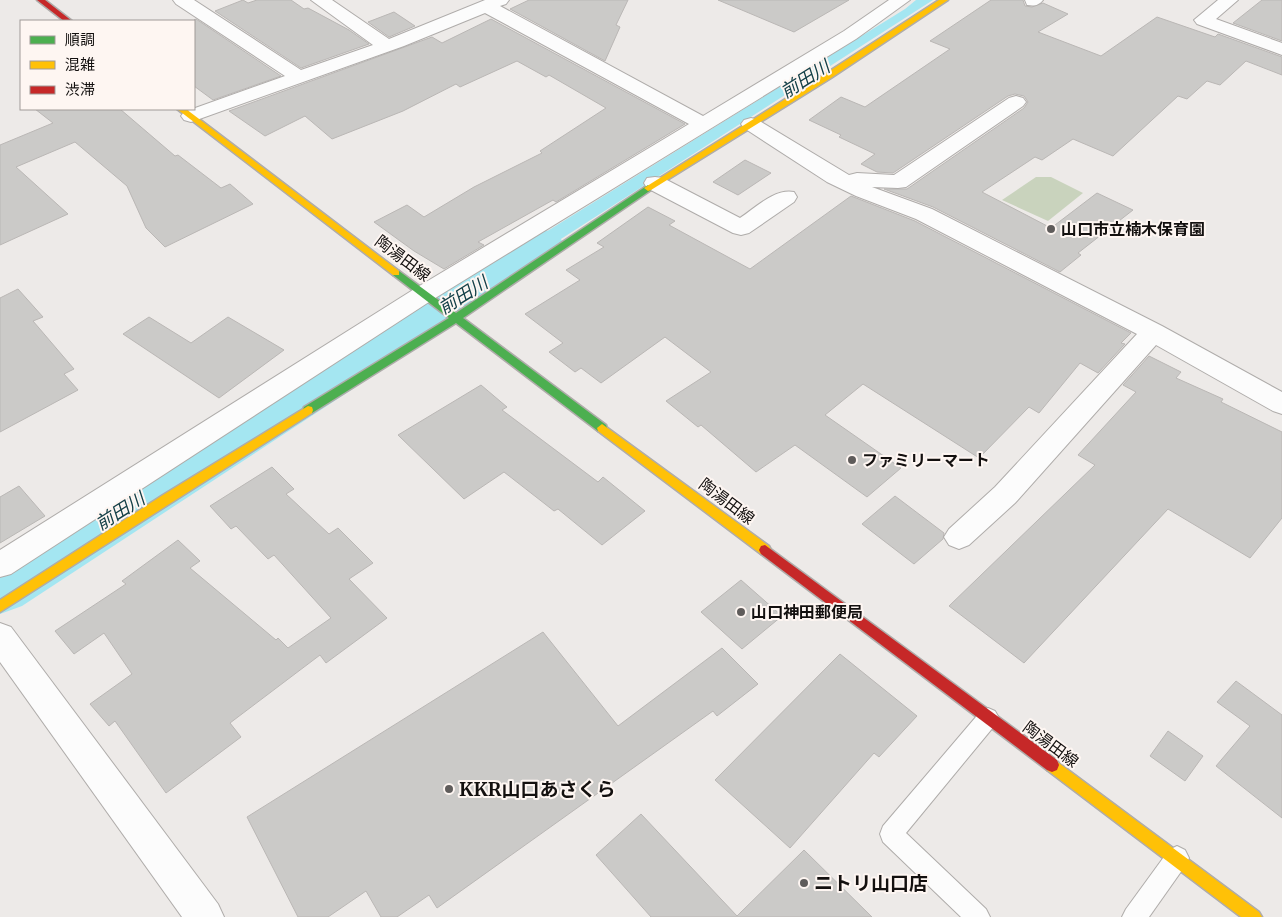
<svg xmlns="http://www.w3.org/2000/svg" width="1282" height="917" font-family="Merriweather,'Noto Sans JP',serif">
<rect width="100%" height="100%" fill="#edeae8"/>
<path fill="#c9d3bd" d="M1036 177H1051L1083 193 1048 221 1002 200Z"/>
<path fill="#a4e6f1" d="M916 0H933L480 291 467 281 905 9Z"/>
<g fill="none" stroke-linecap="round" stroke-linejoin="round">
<path fill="#a4e6f1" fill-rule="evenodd" d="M540 229 557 233 564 244 557 255 22 606 0 614V554L523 233Z"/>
</g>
<g fill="#cbcac8" stroke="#bab7b5">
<path d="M243 0 248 3 257 0H291L304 9 308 8 349 30 369 44 301 68 215 11Z"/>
<path d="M529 0H628L616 25 620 27 605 61 510 9Z"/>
<path d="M718 0H849L794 32Z"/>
<path d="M991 0H1023L1025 6 1032 7 1043 3 1068 14 1038 32 1101 56 1157 17 1215 37 1218 34 1282 57V75L1246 61 1220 85 1207 81 1187 99 1178 96 1113 156 1073 139 1042 160 1035 157 982 192 1051 228 1097 193 1133 210 1078 253 1081 255 1060 272 933 207 884 189H907L1024 108 1028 102 1024 96 1015 94 1008 96 893 173 877 172 861 164 875 154 839 137 841 135 809 120 841 97 865 107 950 49 930 41Z"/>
<path d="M1262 0H1282V41L1233 23Z"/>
<path d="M394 12 415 26 389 37 368 22Z"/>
<path d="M196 19 281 76 213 100 194 86V20Z"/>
<path d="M491 19 685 124 556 202 553 200 478 242 484 245 444 269 414 251 374 222 407 205 424 217 474 187 542 153 540 151 606 108 549 75 546 77 517 61 460 87 456 84 403 111 332 139 305 116 265 136 229 111 432 37 442 43Z"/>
<path d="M35 109H120L175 156 178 155 221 188 230 184 253 204 165 247 146 228 127 186 75 142 16 167 68 214 0 245V145L53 123Z"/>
<path d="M745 160 771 173 738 195 713 182Z"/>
<path d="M851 196 915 221 1131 333 1121 343 1125 344 1098 373 1080 363 1039 413 1029 407 979 458 863 384 825 415 901 468 867 497 795 445 756 472 701 425 698 427 666 401 711 372 665 337 601 383 581 368 575 372 549 352 563 343 525 314 580 280 566 270 604 247 597 243 648 207 675 221 669 225 750 269Z"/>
<path d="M18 289 43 317 33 321 74 369 64 374 78 390 0 432V298Z"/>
<path d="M149 317 191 343 228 317 284 350 219 398 123 334Z"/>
<path d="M1149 356 1181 372 1176 378 1223 399 1221 402 1282 432V518L1250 558 1168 509 1024 663 949 606 1095 465 1078 455 1136 392 1123 385Z"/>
<path d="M481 385 507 407 502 410 598 482 603 477 645 511 602 545 558 509 554 511 504 472 464 499 398 435Z"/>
<path d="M272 467 294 489 286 494 329 534 338 528 373 563 349 579 387 618 326 663 320 655 230 723 241 737 166 793 115 721 109 726 90 704 132 674 104 633 74 654 55 631 126 584 122 581 178 540 200 561 190 568 276 640 278 638 288 648 331 618 274 555 268 559 236 526 231 529 210 506Z"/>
<path d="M19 486 45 516 0 543V497Z"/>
<path d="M895 496 944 533 943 539 914 564 862 524Z"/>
<path d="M741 580 782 616 742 649 701 612Z"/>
<path d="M543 632 618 726 722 648 758 684 717 716 713 711 437 908 429 895 397 917H381L366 891 328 917H298L247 817Z"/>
<path d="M840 654 917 716 879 757 874 753 790 848 715 780Z"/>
<path d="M1236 681 1282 715V818L1216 766 1250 726 1217 702Z"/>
<path d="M1168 731 1203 756 1185 781 1150 756Z"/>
<path d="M641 814 737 916 804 850 872 917H651L596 855Z"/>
</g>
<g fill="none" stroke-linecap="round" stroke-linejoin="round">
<g stroke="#afacaa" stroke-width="2">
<g id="lane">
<path d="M988 708 995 711 999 718 995 725 906 833 986 909 990 917H961L883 842 880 834 883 826 981 711Z"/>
<path d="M1177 846 1185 850 1189 858 1185 866 1149 917H1122L1126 909 1169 850Z"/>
</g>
</g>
<g stroke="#afacaa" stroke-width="2">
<g id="street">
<path d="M173 0H194L301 70 373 45 311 0H332L389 39 485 0H509L506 4 500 6 703 116 844 31 889 0H910L856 39 432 300 11 574 0 577V550L416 288 689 124 485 13 404 46 191 122 184 120 181 116 184 112 285 76 176 4Z"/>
<path d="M1025 0H1043C1038 6 1034 6 1027 5Z"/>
<path d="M1218 0H1238L1216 19 1282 43V55L1197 24 1194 20Z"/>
<path d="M1016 96 1023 98 1026 102 1023 106 906 187 898 188 872 187 932 209 1162 326 1282 392V414L1273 411 1156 345 1015 503 969 545 959 549 949 545 944 537 949 529 995 487 1137 334 916 219 856 196 827 182 744 128 741 124 744 120 751 118 758 120 849 175 857 173 894 175 1009 98Z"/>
<path d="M655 177 663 178 740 218C755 208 775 188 794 192L797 197 794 202 749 233 741 235 733 233 647 188 644 183 647 178Z"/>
<path d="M0 623 11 627 218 904 224 917H182L0 662Z"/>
</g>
</g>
<g stroke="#afacaa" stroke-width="3">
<path id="fast" d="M648 185 652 188 651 190 463 318 606 425 607 428 606 431H598L456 323 312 413H304L303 410 304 407 449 318 393 275V271H399L456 313Z"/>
</g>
<g stroke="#afacaa" stroke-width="3">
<g id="slow">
<path d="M939 0H948L831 78 651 190 648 191 644 188 825 74Z"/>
<path d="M177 109H186L399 271V275H393Z"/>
<path d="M308 406 312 407 313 410 312 413 0 612V600L163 495Z"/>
<path d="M602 424 769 546 771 550 769 554 765 555 761 554 598 431 597 428Z"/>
<path d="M1052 758 1259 912 1262 917H1241L1047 770 1045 765 1047 760Z"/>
</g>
</g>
<g stroke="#afacaa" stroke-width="3">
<g id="jam">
<path d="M37 0H45L72 21H64Z"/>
<path d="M765 545 1057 760 1059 765 1057 770 1052 772 1047 770 761 554 759 550 761 546Z"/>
</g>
</g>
<use href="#lane" fill="#fcfcfc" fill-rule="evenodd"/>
<use href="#street" fill="#fcfcfc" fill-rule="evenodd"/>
<use href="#fast" fill="#4caf50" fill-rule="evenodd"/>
<use href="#slow" fill="#ffc107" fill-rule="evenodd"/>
<use href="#jam" fill="#c62828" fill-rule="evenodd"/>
</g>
<g fill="#5f5c5b" stroke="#fef6f2" stroke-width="2">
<circle cx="1051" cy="229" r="5"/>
<circle cx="852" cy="460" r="5"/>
<circle cx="741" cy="612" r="5"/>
<circle cx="449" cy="789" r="5"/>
<circle cx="804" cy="883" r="5"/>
</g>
<g text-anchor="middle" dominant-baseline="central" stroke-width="4" stroke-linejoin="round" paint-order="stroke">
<g font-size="16" font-weight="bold" fill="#13100f" stroke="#fef6f2" text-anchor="start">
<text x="1061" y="229">山口市立楠木保育園</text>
<text x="862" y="460">ファミリーマート</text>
<text x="751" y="612">山口神田郵便局</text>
</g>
<g font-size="16" fill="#13100f" stroke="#fef6f2">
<text transform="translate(403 258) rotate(37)">陶湯田線</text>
<text transform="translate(727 501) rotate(37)">陶湯田線</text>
<text transform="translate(1051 744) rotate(37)">陶湯田線</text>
</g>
<g font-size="18" font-style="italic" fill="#144048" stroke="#fef6f2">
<text transform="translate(805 79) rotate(-32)">前田川</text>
<text transform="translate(463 295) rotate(-32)">前田川</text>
<text transform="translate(120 511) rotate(-32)">前田川</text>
</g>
<g font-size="19" font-weight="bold" fill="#13100f" stroke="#fef6f2" text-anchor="start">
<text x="459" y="789">KKR山口あさくら</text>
<text x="814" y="883">ニトリ山口店</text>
</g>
</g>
<rect x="20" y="20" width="175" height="90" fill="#fef6f2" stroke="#a09a97"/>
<rect x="30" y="36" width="25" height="8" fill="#4caf50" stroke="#a09a97"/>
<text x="65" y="45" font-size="15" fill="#13100f">順調</text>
<rect x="30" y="61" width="25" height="8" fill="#ffc107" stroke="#a09a97"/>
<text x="65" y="70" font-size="15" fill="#13100f">混雑</text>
<rect x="30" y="86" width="25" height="8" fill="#c62828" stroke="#a09a97"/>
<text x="65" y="95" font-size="15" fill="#13100f">渋滞</text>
</svg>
